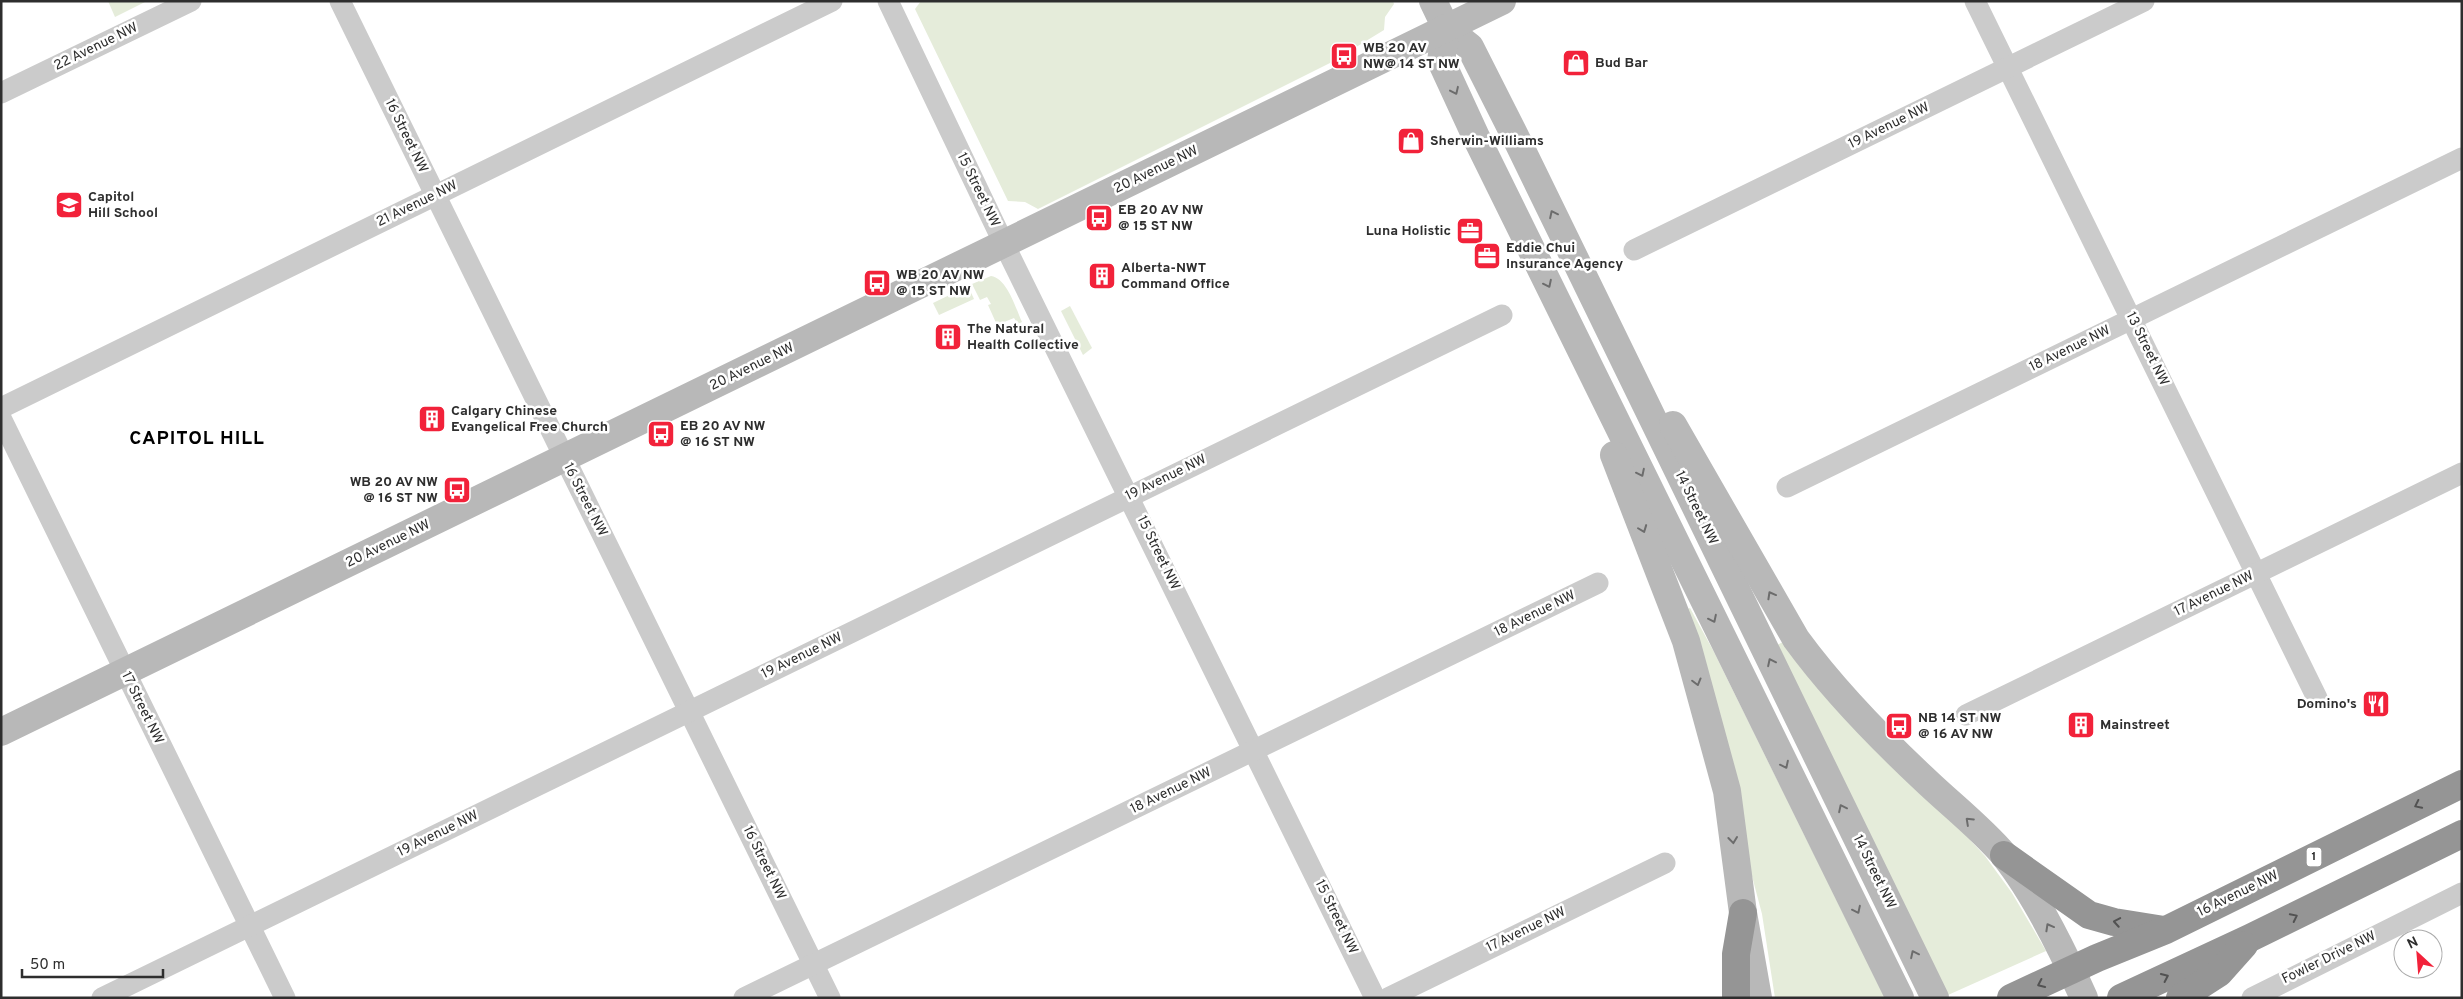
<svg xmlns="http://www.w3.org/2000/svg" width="2463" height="999" font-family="Overpass,sans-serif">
<rect width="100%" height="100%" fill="#fff"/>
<g fill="#e5ecda">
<path d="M108 1H147L115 17Z"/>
<path d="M921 1H1393L1394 4 1385 17 1384 30 1330 63 1038 209 1025 202 1008 201 915 9Z"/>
<path d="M991 276C1007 278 1016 309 1022 322L1018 324 1014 318 997 325 988 305 991 304 987 297 980 300 972 284Z"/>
<path d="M968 286 974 299 939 315 933 303Z"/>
<path d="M1070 306 1092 348 1083 355 1061 311Z"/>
<path d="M1690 608 1714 652 1885 998H1775L1762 914 1682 611Z"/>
<path d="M1785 641 1985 856 2012 893 2046 951 1948 995 1777 645Z"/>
</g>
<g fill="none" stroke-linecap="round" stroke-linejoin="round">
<g stroke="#cbcbcb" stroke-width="21">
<path d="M340 1 830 998"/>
<path d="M888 1 1004 244 1375 998"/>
<path d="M1975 1 2317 698"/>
<path d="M1 93 191 1"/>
<path d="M1634 250 2144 1"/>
<path d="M1 408 832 1"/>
<path d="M1 418 285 998"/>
<path d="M1787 487 2462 158"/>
<path d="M1966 715 2462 473"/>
<path d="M102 998 1502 315"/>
<path d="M744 998 1598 583"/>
<path d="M1388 998 1665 863"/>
<path d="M2252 998 2462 893"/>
</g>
<g stroke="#b8b8b8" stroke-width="28">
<path d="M1433 1 1446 28 1470 47 1515 136 1935 998"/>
<path d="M1446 28 1441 61 1477 139 1900 998"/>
<path d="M1673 425 1796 639C1834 691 1877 735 1924 779 1950 804 1981 828 2004 855 2036 895 2063 951 2084 998"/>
<path d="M1614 455 1686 641 1727 791 1743 913 1758 998"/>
<path d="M1 732 1502 1"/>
</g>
<g stroke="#959595" stroke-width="28">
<path d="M2004 855 2089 915 2114 922 2164 930"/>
<path d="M1736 998V954L1743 913"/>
<path d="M2011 998 2097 958 2166 930 2462 784"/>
<path d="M2121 998 2250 938 2462 834"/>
<path d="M2180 998 2219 973 2244 945"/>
</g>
</g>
<defs><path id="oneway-chevron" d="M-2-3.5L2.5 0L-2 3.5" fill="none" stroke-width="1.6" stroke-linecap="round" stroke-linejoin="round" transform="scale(1.25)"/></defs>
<g stroke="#6c6c6c">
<use href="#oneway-chevron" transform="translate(1455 91) rotate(65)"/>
<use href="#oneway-chevron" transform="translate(1553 214) rotate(-116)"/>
<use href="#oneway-chevron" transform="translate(1548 284) rotate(64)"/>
<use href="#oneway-chevron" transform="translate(1641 473) rotate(64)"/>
<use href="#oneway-chevron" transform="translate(1643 529) rotate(69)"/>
<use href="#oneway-chevron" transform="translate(1771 595) rotate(-119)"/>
<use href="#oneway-chevron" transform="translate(1713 619) rotate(64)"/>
<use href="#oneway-chevron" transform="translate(1771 662) rotate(-116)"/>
<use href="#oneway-chevron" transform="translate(1697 682) rotate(75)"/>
<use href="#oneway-chevron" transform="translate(1785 765) rotate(64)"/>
<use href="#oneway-chevron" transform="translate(1842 808) rotate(-116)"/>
<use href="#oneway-chevron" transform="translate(1969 821) rotate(-137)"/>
<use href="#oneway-chevron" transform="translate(1733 840) rotate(83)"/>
<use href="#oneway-chevron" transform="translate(1857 910) rotate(64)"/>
<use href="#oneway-chevron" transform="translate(2049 927) rotate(-119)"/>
<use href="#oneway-chevron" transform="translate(1914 954) rotate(-116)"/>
</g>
<g stroke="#525252">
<use href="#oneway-chevron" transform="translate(2418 805) rotate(154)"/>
<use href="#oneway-chevron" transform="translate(2294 917) rotate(-26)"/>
<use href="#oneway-chevron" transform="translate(2117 922) rotate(-170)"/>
<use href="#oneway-chevron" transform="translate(2165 977) rotate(-25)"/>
<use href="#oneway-chevron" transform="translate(2041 984) rotate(155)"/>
</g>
<defs>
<g id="bus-square" transform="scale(1.4375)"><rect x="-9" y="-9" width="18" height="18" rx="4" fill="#f2223a" stroke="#fff"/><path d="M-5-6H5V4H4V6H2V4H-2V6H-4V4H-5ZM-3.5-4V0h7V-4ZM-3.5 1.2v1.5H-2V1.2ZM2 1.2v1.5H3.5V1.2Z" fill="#fff"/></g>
<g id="shop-square" transform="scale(1.4375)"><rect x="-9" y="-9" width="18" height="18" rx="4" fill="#f2223a" stroke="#fff"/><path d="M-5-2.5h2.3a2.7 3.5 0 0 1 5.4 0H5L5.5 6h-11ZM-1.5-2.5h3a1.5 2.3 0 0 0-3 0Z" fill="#fff"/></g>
<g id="school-square" transform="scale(1.4375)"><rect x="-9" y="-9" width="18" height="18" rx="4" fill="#f2223a" stroke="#fff"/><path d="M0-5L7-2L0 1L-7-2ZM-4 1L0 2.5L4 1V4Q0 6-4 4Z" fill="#fff"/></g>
<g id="office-square" transform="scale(1.4375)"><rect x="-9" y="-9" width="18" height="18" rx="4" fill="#f2223a" stroke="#fff"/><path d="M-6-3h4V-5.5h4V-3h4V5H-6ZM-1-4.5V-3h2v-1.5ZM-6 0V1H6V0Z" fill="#fff"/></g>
<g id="building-square" transform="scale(1.4375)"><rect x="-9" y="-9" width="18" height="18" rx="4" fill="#f2223a" stroke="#fff"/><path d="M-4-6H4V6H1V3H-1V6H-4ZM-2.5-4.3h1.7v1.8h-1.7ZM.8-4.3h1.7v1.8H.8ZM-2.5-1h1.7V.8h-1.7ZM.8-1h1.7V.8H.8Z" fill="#fff"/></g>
<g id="restaurant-square" transform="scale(1.4375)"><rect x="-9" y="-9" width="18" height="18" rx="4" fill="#f2223a" stroke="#fff"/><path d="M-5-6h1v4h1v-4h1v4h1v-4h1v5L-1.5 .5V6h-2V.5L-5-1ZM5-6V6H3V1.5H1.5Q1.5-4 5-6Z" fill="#fff"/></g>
</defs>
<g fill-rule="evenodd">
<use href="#bus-square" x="1344" y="56"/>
<use href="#shop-square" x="1576" y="63"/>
<use href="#shop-square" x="1411" y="141"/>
<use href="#school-square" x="69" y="205"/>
<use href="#bus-square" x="1099" y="218"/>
<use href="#office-square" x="1470" y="231"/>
<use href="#office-square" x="1487" y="256"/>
<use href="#building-square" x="1102" y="276"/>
<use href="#bus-square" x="877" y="283"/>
<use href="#building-square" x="948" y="337"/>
<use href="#building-square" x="432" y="419"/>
<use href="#bus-square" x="661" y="434"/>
<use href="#bus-square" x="457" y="490"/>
<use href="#restaurant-square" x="2376" y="704"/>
<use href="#building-square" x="2081" y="725"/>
<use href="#bus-square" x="1899" y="726"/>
</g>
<g text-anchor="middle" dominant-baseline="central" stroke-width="5" stroke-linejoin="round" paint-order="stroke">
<rect fill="#fff" stroke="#6d6d6d" stroke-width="1" x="2306.5" y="847.5" width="15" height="19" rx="4"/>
<g font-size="12" font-weight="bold" fill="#2e2e2e">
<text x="2314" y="857">1</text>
</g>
<g font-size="14" fill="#2e2e2e" stroke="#fff">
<text transform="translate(96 47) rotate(-26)">22 Avenue NW</text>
<text transform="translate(1889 126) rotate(-26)">19 Avenue NW</text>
<text transform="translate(406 136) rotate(64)">16 Street NW</text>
<text transform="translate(1156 170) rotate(-26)">20 Avenue NW</text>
<text transform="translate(978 190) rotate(64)">15 Street NW</text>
<text transform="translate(417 204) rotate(-26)">21 Avenue NW</text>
<text transform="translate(2070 349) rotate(-26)">18 Avenue NW</text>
<text transform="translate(2147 349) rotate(64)">13 Street NW</text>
<text transform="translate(752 367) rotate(-26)">20 Avenue NW</text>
<text transform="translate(1166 478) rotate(-26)">19 Avenue NW</text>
<text transform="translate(585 500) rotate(63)">16 Street NW</text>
<text transform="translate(1696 508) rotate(64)">14 Street NW</text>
<text transform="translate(388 544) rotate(-26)">20 Avenue NW</text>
<text transform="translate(1158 553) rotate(64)">15 Street NW</text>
<text transform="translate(2214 594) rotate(-26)">17 Avenue NW</text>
<text transform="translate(1535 614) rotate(-26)">18 Avenue NW</text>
<text transform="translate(802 656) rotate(-26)">19 Avenue NW</text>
<text transform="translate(142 708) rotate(64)">17 Street NW</text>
<text transform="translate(1171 791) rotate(-26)">18 Avenue NW</text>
<text transform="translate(438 834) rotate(-26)">19 Avenue NW</text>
<text transform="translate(764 863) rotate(64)">16 Street NW</text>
<text transform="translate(1874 872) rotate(64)">14 Street NW</text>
<text transform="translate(2238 894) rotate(-26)">16 Avenue NW</text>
<text transform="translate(1336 917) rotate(64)">15 Street NW</text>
<text transform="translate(1526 930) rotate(-26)">17 Avenue NW</text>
<text transform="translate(2329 958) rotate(-26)">Fowler Drive NW</text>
</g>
<g font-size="14" font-weight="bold" fill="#2e2e2e" stroke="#fff" text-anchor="start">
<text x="1363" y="48">WB 20 AV<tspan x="1363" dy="16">NW@ 14 ST NW</tspan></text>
<text x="1595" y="63">Bud Bar</text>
<text x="1430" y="141">Sherwin-Williams</text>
<text x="88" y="197">Capitol<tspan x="88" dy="16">Hill School</tspan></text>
<text x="1118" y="210">EB 20 AV NW<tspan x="1118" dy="16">@ 15 ST NW</tspan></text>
<text x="1451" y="231" text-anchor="end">Luna Holistic</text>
<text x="1506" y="248">Eddie Chui<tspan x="1506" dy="16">Insurance Agency</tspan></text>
<text x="1121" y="268">Alberta-NWT<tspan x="1121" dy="16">Command Office</tspan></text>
<text x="896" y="275">WB 20 AV NW<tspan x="896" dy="16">@ 15 ST NW</tspan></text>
<text x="967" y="329">The Natural<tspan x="967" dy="16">Health Collective</tspan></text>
<text x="451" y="411">Calgary Chinese<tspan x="451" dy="16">Evangelical Free Church</tspan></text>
<text x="680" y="426">EB 20 AV NW<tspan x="680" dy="16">@ 16 ST NW</tspan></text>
<text x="438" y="482" text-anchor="end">WB 20 AV NW<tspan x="438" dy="16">@ 16 ST NW</tspan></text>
<text x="2357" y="704" text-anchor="end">Domino's</text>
<text x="1918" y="718">NB 14 ST NW<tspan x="1918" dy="16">@ 16 AV NW</tspan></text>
<text x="2100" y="725">Mainstreet</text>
</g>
<g font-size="19" font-weight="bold" letter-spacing="1" fill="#000" stroke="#fff">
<text x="197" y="439">CAPITOL HILL</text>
</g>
</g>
<rect width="2463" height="999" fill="none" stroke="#2e2e2e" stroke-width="5"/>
<g transform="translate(2418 954) rotate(334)"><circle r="24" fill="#ffffff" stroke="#ababab"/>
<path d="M0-4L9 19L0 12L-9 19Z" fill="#f2223a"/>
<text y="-8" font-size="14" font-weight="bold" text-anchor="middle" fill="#2e2e2e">N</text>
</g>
<path d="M22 969v8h141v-8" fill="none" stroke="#2e2e2e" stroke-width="2.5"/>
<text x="30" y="969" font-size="15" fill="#2e2e2e" stroke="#ffffff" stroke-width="4" paint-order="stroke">50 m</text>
</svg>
